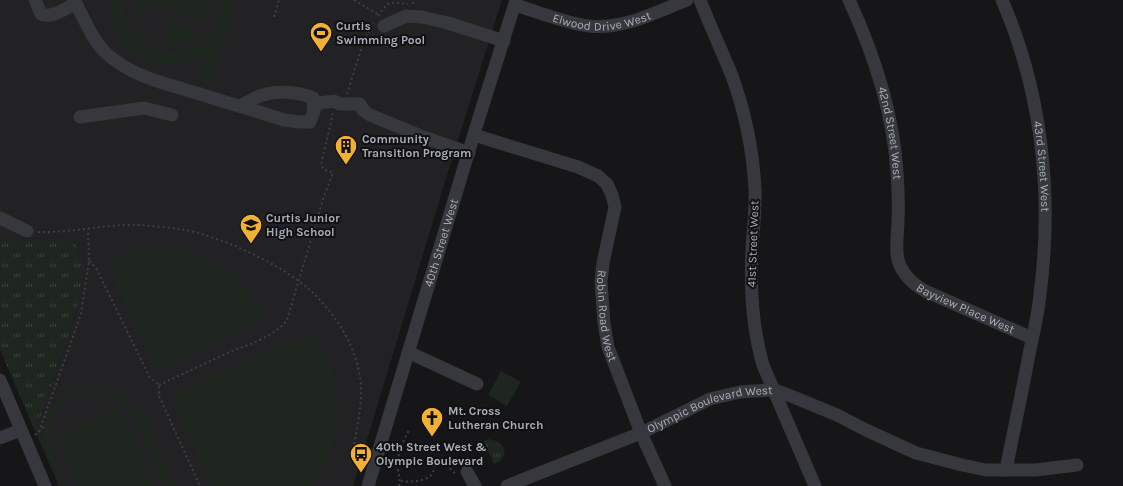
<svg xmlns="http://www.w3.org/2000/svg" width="1123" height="486" font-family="Karla,sans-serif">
<defs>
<pattern id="grass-tufts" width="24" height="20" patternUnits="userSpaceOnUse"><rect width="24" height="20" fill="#1e261f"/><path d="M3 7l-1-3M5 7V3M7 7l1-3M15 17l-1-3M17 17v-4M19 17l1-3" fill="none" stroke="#3c433d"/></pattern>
</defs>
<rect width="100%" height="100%" fill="#161618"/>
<path fill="#222225" d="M0 0H502L448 172 353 486H59L35 431 49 394 75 317 82 278 81 261 79 249 58 238 8 239 0 235Z"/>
<g fill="url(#grass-tufts)">
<path d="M0 235 8 239 67 238C101 252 69 336 60 361 53 384 44 408 35 431L0 350Z"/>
<path d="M488 439C491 440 495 440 498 442 509 449 505 461 494 464L484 441Z"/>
</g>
<g fill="#1e261f">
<path d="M111 0H124C121 43 174 69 205 38 216 28 219 14 224 0H237L211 85 198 82 206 55C162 79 108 54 111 0Z"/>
<path d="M137 0H212L206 21 152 5C145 9 143 16 135 18L133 14V10L141 1Z"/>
<path d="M170 19 197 36H202V41H196L166 49 165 34Z"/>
<path d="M160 247C195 249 224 262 247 289 253 297 260 306 263 315L236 333 163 369 153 364 118 292 110 261 136 250Z"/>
<path d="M314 332C338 373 347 412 329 457 324 467 320 477 312 486H211L172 404 178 390Z"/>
<path d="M501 371 521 382 507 406 488 395Z"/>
<path d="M93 386 106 388 117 392 142 412 177 486H165L128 408C121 402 114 396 105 393 80 386 50 404 50 432 49 451 61 469 69 486H63C57 474 49 462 46 450 36 416 60 388 93 386Z"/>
<path d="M119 407 154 486H78L55 436Z"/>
</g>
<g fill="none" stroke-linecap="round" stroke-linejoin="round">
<g stroke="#3d3f44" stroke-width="2" stroke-dasharray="2 3" stroke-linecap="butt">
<path d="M354 0 379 15"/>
<path d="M413 4 414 0"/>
<path d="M378 16C389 0 389 2 408 4"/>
<path d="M274 17 279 0"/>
<path d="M347 94 363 43 373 23"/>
<path d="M38 232C72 233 105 224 138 225 152 226 167 227 180 229 221 236 281 264 311 291 335 313 355 345 360 377 364 399 357 424 354 446"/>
<path d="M89 261 96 268 150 378 159 385V396L200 486"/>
<path d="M159 385 234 350C250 345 277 334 287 320L324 196 333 173 323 169 321 165 333 113"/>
<path d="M39 432 81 314 89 261 88 229"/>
<path d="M35 435 44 427"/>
<path d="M392 447 400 449"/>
<path d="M401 481C409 482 426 482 432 474 435 469 434 463 438 459L444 461 446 465 455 473"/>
<path d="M399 486C401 479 398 474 398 467 397 453 403 442 409 430"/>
</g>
<g stroke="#37383d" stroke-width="13">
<path d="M35 0 41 14C52 19 66 8 76 3"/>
<path d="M74 0C84 18 91 38 105 52 131 77 167 84 200 94 228 103 256 111 284 120L299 122H310L314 111 313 98C297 91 273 90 257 97 251 100 246 103 240 106"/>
<path d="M700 0C710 26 722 51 732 76 745 112 753 151 755 189 756 209 753 230 752 250 750 289 752 327 763 365L815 486"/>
<path id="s1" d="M849 0C874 54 893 111 897 172 898 188 899 204 898 220 898 233 895 247 898 260 902 274 913 284 925 291L1032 338"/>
<path id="s2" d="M1002 0C1042 92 1053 195 1040 294 1038 317 1032 338 1028 360 1021 397 1013 434 1006 470"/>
<path id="s3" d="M515 5C539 12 564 23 589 26 623 30 656 12 687 0"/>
<path d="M384 26 406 16 422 17 448 23 504 41"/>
<path d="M313 104 334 101 339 104H360L363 110 370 115 426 138 469 153"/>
<path d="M80 117 144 108 172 115"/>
<path id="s4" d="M474 135 578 167 598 176 607 184 612 195 615 207 603 263 601 282 604 323 608 347 641 433 665 486"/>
<path d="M0 218 27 231"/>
<path d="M408 352 477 384"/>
<path d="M0 380 45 486"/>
<path d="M0 438 21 430"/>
<path d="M467 472 475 486"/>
<path id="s5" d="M368 486 477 124 516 0"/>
<path id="s6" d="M507 486 641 433 710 399 740 392 753 391 775 390 786 394 837 415 866 430 916 453 962 465 986 470H1035L1077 465"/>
</g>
</g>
<defs>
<g id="stadium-pin" transform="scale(1.15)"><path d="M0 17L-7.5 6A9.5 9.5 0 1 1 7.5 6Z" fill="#f2b134" stroke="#111113"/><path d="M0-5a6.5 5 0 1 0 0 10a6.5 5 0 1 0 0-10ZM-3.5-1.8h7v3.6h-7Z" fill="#111"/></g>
<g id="building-pin" transform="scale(1.15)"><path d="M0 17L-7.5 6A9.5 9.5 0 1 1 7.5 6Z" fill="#f2b134" stroke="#111113"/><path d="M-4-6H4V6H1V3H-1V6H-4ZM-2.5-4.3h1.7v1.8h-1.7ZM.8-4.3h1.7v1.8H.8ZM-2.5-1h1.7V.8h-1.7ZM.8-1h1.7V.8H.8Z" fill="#111"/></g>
<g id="school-pin" transform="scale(1.15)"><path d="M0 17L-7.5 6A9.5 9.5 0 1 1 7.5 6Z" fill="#f2b134" stroke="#111113"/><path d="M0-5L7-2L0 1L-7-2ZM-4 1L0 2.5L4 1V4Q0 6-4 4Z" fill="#111"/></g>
<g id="church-pin" transform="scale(1.15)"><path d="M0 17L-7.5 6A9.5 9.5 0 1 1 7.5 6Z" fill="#f2b134" stroke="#111113"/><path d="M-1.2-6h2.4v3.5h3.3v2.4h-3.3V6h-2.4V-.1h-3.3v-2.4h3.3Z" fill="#111"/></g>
<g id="bus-pin" transform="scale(1.15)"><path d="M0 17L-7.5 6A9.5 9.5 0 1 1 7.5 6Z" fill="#f2b134" stroke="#111113"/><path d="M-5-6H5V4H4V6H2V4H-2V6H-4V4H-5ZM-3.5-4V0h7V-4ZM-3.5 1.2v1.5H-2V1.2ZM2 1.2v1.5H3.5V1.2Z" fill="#111"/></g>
</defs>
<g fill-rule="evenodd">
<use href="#stadium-pin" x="321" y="33"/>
<use href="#building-pin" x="346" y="146"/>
<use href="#school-pin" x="251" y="225"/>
<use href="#church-pin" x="432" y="418"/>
<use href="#bus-pin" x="361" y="454"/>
</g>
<g text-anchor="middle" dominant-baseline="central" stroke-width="4" stroke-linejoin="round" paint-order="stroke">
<g font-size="12" fill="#a8adb8" stroke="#111113">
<text stroke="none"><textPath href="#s3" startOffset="90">Elwood Drive West</textPath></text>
<text stroke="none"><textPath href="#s1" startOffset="140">42nd Street West</textPath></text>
<text stroke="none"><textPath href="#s2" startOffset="172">43rd Street West</textPath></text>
<text stroke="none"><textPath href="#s5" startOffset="254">40th Street West</textPath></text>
<text transform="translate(753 244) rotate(-88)">41st Street West</text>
<text stroke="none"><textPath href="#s1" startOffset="354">Bayview Place West</textPath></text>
<text stroke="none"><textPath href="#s4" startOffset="278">Robin Road West</textPath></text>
<text stroke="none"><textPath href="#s6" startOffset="218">Olympic Boulevard West</textPath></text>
</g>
<g font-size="12" font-weight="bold" fill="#a8adb8" stroke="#111113" text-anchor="start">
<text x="336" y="26">Curtis<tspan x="336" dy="14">Swimming Pool</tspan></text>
<text x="362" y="139">Community<tspan x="362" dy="14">Transition Program</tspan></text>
<text x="266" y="218">Curtis Junior<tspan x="266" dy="14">High School</tspan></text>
<text x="448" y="411">Mt. Cross<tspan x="448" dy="14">Lutheran Church</tspan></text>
<text x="376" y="447">40th Street West &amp;<tspan x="376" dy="14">Olympic Boulevard</tspan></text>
</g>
</g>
</svg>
